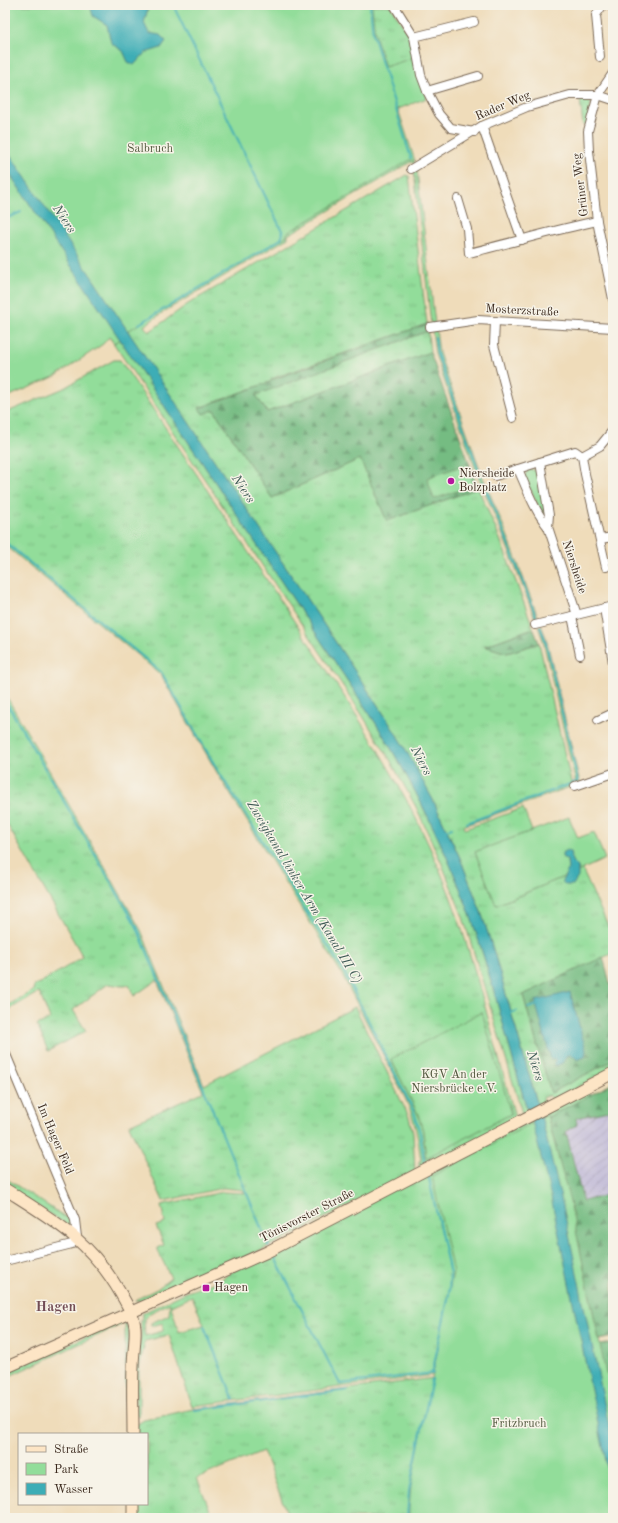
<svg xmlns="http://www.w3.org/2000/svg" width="618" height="1523" font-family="'Old Standard TT',serif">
<defs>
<pattern id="industrial-furrows" width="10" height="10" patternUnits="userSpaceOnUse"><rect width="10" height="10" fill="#c6c0d9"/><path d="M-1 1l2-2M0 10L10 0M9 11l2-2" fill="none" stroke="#aba5ba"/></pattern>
<pattern id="grass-tufts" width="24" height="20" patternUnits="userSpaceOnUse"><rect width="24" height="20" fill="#92dd9a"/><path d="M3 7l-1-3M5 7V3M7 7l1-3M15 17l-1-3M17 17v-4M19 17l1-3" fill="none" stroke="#7fbe84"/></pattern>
<pattern id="forest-firs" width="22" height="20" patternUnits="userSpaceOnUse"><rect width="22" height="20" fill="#75bc82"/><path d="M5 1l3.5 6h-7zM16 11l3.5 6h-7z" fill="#61996a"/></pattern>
</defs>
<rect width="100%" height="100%" fill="#f7f3e8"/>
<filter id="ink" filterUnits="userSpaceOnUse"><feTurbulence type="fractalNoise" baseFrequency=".025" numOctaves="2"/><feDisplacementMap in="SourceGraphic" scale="8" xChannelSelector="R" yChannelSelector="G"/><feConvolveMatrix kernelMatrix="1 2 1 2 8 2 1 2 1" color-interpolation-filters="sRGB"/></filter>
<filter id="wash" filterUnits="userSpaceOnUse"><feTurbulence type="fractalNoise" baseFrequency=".012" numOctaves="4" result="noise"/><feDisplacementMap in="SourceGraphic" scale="16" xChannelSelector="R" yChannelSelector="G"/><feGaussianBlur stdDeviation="0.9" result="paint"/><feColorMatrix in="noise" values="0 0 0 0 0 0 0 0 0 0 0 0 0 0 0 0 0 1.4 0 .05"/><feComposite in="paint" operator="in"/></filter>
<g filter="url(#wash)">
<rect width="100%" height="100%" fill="#efdcba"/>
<path fill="url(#industrial-furrows)" d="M613 1110V1194L583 1202 566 1131 577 1125 576 1118Z"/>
<g fill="url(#grass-tufts)" stroke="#66845c" fill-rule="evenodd">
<path d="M5 5H390L411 38 415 57 385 68 415 164 411 162 288 235V238L165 311 144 326 149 332 188 304 407 175 409 176 427 324 271 379 272 381 199 408 214 410 272 498 360 459 387 521 478 488 498 534 534 630 530 629 484 646 507 653 539 643 572 786 464 826 465 829 523 808 532 831 475 852 497 905 566 876 577 873 582 869 613 937V953L523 995 551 1093 613 1060V1068L554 1100 551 1098 549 1095 543 1098 546 1112 583 1093 592 1094 548 1117 570 1204 601 1350H599L603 1371 605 1370 607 1376 613 1445 542 1120 493 949 481 912 460 858 433 800 385 716 126 329Z"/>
<path d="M580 100H586L591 102 587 125H583Z"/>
<path d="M5 167 375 722C414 784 446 849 471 917 492 979 508 1044 526 1106L533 1125 613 1518H289L263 1451 197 1478 213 1518H135V1504H147V1434H135L134 1426 144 1420 193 1409 434 1378 435 1375 192 1406 169 1335 145 1341 139 1369V1417L135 1415 136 1357 141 1338V1321L143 1313 184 1293 219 1281 230 1273 419 1170V1161H421C418 1137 415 1121 406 1100L342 974 219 776 160 674 5 545V413L62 389 114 360H120C178 446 235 532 292 618 346 699 400 776 438 866 472 945 490 1030 514 1113V1121L525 1123 474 953 463 917 442 864 416 807 389 758 359 710 5 181ZM391 1059 511 1114 426 1157 423 1131 418 1114ZM192 1296 204 1325 179 1332 171 1306ZM170 1303 169 1315 151 1323V1326L163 1323V1331L145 1336 144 1319 150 1313Z"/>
<path d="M414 171H417L435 324H431Z"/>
<path d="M432 329H436L439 353 483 478 506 532 539 620 536 621 502 533 478 476 435 354Z"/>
<path d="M425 332 428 334 430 352 267 412 255 394Z"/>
<path d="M541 625 546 638 580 783 576 784 543 640 538 626Z"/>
<path d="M5 698 8 699 141 930 204 1085 355 1007 409 1117 413 1133 415 1172 267 1247 213 1272 188 1279 172 1286 159 1295 143 1302 135 1300 157 1289 171 1278 158 1251V1248L164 1245 156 1226 165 1223 161 1205 223 1192 245 1193 243 1190 223 1188 163 1201 129 1125 203 1092 157 980 134 996 129 985C122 988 115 984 108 984L73 1010 86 1031 48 1051 37 1025 50 1019 39 992 5 1012V1007L34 990 33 987 83 957 8 826 5 828Z"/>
<path d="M5 1178 67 1218 72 1217V1224L70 1226 67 1225 5 1186Z"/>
<path d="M121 1322 126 1323 129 1331 130 1434H126L125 1323 5 1378V1372Z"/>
</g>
<g fill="url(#forest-firs)" stroke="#587350" fill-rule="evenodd">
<path d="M427 324 428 334 425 332 256 395 267 412 430 352 478 488 387 521 360 459 272 498 214 410 203 414 199 408 272 381 271 380Z"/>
<path d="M531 629 534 630 539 643 507 653 484 646Z"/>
<path d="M603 957 613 994V1060L551 1093 523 995ZM569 992 571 1054 554 1063 556 1059Z"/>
<path d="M613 1083V1110L576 1118 577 1125 566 1131 583 1201 613 1194V1337L599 1340 570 1204 548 1117Z"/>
<path d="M613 1343V1375L607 1376 605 1370 603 1371 598 1351 601 1350 600 1345Z"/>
</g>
<g fill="#92dd9a" stroke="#66845c">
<path d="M5 5H372L375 34 385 67 415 57 427 98 398 109 415 161 410 160 287 233V236L142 322 128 331 130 334 114 343 109 337 103 344 56 376 5 398Z"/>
<path d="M467 464 474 485 434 499 427 478Z"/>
<path d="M530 469 538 471 547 517 545 519 524 477 527 471Z"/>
<path d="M569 817 578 838 594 832 605 859 579 871 578 867 572 861 570 852 562 857 567 860 568 871 566 876 496 905 475 852Z"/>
<path d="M482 1012 511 1114 426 1158 423 1131 418 1114 391 1059Z"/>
<path d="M547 1115 570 1202 606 1374 613 1373V1518H409V1509L411 1486 453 1272 432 1176Z"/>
</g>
<g fill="#3cadb6" stroke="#3c6c6a">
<path d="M90 5H149L144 23 149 33 160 35 166 41 161 48 145 53 134 65 128 62 123 51 111 43 107 25 93 16Z"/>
<path d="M5 147 385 716 406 750 433 800 460 858 481 912 493 949 542 1120 563 1206 613 1445V1495L551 1197 533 1125 526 1106C508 1044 492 979 471 917 446 849 414 784 375 722L5 167Z"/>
<path d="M567 850 570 852 572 861 578 867V877L573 885H565L562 881 568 870 567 860 562 857V853Z"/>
<path d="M570 992 586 1050 585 1057 577 1060 574 1056 572 1057 571 1054 566 1056 564 1062 556 1066 554 1063 556 1059 551 1060 535 1001Z"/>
</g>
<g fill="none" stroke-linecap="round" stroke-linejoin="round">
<g stroke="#3cadb6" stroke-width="2">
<path d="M370 5 373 34 411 158"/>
<path d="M5 219 21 212"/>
<path d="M139 324 281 239 283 233 173 5"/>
<path d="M435 337 437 354 481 477"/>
<path d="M483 482 508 543 537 619"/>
<path d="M5 542 161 672 217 769 343 970 414 1112 420 1133 425 1166"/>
<path d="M5 700 137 927 269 1247"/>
<path d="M467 823 578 781 545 639 540 627"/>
<path d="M446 830 452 828"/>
<path d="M528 1008 538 1005"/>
<path d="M509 1013 517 1011"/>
<path d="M428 1174 450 1274 449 1294 432 1374"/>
<path d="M272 1252 340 1384 433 1373"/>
<path d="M204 1326 234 1400"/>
<path d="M194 1410 348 1390"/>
<path d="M407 1518 409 1491 432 1379"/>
</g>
</g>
</g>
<g filter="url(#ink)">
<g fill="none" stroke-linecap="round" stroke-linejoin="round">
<g stroke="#7a6855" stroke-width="10">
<g id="minor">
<path d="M394 5 414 37 421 75 427 91 439 114 451 128 474 132"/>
<path d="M611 5 613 9"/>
<path d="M414 37 474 22"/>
<path d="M600 57 596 15 603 5"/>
<path d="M613 73 598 95 588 131 589 151 597 221 613 299"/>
<path d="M427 91 478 76"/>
<path d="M482 126 522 240"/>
<path d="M411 169 482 126 527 107 570 95H598L613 100"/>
<path d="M458 199 467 229 469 253C511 243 554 230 597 221"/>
<path d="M495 321 494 345 513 418"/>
<path d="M430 327 478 320 613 328"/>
<path d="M540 462 518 469C527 489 534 510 548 527L577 615"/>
<path d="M495 476 518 469"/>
<path d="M548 527 549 515 540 462 575 451 582 456"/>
<path d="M600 539 613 537"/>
<path d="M606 567 585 474 582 456 600 446 613 430"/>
<path d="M604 608 613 663"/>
<path d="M572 616 580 655"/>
<path d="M535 625 613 606"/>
<path d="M598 720 613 713"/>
<path d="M575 786 613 773"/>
<path d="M5 1052 75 1220 77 1237 72 1244 5 1261"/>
</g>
</g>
<g stroke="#7a6855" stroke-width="13">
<g id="secondary">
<path d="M5 1189C55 1221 90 1240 121 1294 127 1305 134 1315 135 1327 136 1340 133 1354 133 1367 132 1389 133 1412 133 1434"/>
<path d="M5 1368 267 1252 613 1073"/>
<path d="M133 1504V1518"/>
</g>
</g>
<use href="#minor" stroke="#fff" stroke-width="8"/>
<use href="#secondary" stroke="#fde5c5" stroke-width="11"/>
</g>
</g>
<g fill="#b5179e" stroke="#f7f3e8" stroke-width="1.5">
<circle cx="451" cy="481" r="4"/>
<rect x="202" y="1284" width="8" height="8" rx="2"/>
</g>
<g text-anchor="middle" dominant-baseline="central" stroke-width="3" stroke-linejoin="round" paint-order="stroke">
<g font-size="12" fill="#3b2a1e" stroke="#f7f3e8">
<text transform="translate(503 106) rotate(-23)">Rader Weg</text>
<text transform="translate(581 185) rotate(-97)">Grüner Weg</text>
<text transform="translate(522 311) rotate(3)">Mosterzstraße</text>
<text transform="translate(574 567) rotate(72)">Niersheide</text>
<text transform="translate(55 1139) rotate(67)">Im Hager Feld</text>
<text transform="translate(307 1216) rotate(-27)">Tönisvorster Straße</text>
</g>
<g font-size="12" fill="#51573d" stroke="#f7f3e8">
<text x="150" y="149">Salbruch</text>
<text x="454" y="1075">KGV An der<tspan x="454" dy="14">Niersbrücke e.V.</tspan></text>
<text x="519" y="1424">Fritzbruch</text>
</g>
<g font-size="12" fill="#3b2a1e" stroke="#f7f3e8" text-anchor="start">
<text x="459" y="474">Niersheide<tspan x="459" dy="14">Bolzplatz</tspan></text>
<text x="214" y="1288">Hagen</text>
</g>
<g font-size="13" font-style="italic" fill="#3b5853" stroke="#f7f3e8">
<text transform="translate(64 219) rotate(56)">Niers</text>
<text transform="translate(243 489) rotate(56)">Niers</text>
<text transform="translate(421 761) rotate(62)">Niers</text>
<text transform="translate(304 892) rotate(59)">Zweigkanal linker Arm (Kanal III C)</text>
<text transform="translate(535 1066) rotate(73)">Niers</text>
</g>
<g font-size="14" font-weight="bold" fill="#734d55" stroke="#f7f3e8">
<text x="56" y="1307">Hagen</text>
</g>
</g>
<rect width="618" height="1523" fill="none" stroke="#f7f3e8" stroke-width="20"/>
<rect x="18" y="1433" width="130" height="72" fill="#f7f3e8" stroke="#aca397"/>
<rect x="26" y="1446" width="20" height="6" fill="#fde5c5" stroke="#aca397"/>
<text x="54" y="1453" font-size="12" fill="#3b2a1e">Straße</text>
<rect x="26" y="1463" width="20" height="12" fill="#92dd9a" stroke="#aca397"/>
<text x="54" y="1473" font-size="12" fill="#3b2a1e">Park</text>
<rect x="26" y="1483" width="20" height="12" fill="#3cadb6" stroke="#aca397"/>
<text x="54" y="1493" font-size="12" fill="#3b2a1e">Wasser</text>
</svg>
